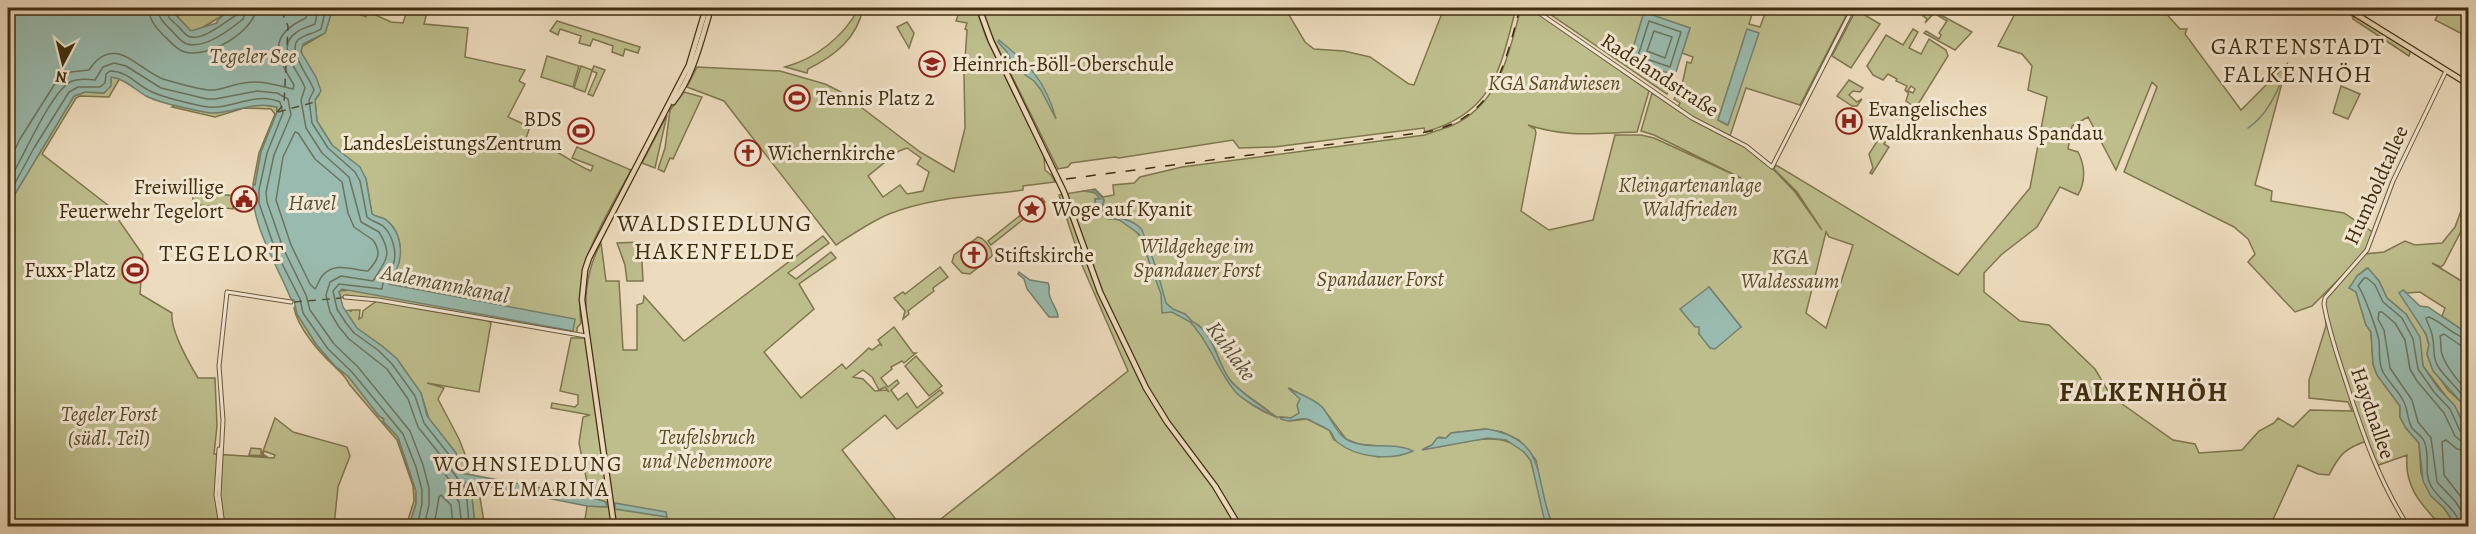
<svg xmlns="http://www.w3.org/2000/svg" width="2476" height="534" font-family="Alegreya,serif">
<rect width="100%" height="100%" fill="#ecdbbd"/>
<filter id="stains"><feTurbulence type="fractalNoise" baseFrequency=".00333" numOctaves="4"/><feColorMatrix values="0 0 0 0 .2 0 0 0 0 .09 0 0 0 0 .02 0 0 0 .5 -.17"/></filter>
<radialGradient id="worn" r=".72"><stop offset=".6" stop-color="#630" stop-opacity="0"/><stop offset="1" stop-color="#630" stop-opacity=".3"/></radialGradient>
<g fill="#bebe8d" stroke="#7f764e" stroke-width="1.5" fill-rule="evenodd">
<path d="M171 8H243C223 11 210 26 191 33Z"/>
<path d="M333 8H344L366 17 367 11 391 22 403 23 408 8H411L427 12 424 24 468 28 465 57 525 70 519 81 525 84 508 117 530 127 524 144 527 147 528 142 533 141 539 145 536 148 543 151 546 147C564 154 574 164 591 171L593 166 572 158 577 147 631 170C604 222 573 261 581 323L577 328V334L487 320 491 323 479 392 427 383 444 388 438 399 459 439 474 477C459 473 455 469 456 453L429 419 421 393 397 359 382 346 357 329 345 311 350 310 351 312V310H360L359 319 362 317 363 311 378 300 346 295 341 298 339 291 391 287 388 283C403 266 406 234 385 219 381 217 376 217 372 214L366 179 360 169 332 145 317 121 315 100 319 95 302 57 301 47 325 33Z"/>
<path d="M859 8H863C857 38 836 55 808 69L807 73 785 67C817 58 843 37 859 8Z"/>
<path d="M957 8H976L986 37 1044 156 1045 170 1051 175 1055 182 1023 186V190C978 196 931 197 889 214 870 222 853 234 836 245L724 101 687 87 697 67 780 71 825 84 841 92 920 152 954 172 965 128 964 75 967 30 965 29 967 23 956 21 959 13ZM907 148 921 158 917 164 929 172 923 191 907 194 900 185 883 197 868 176 899 151Z"/>
<path d="M982 8H1285L1305 42 1314 49 1344 51 1370 57 1409 84 1414 85 1444 8H1516C1500 69 1494 113 1425 132L1424 128 1274 147 1239 148 1233 140 1119 158 1115 157 1071 163 1068 167 1058 169 989 30Z"/>
<path d="M1521 8H1532L1649 91 1637 132C1597 133 1567 138 1528 125L1535 129 1536 133 1521 211 1549 230 1593 220 1615 135H1641L1654 138 1741 178 1654 135 1641 131 1652 93 1691 119 1744 146 1775 171 1795 192 1822 230 1797 192 1774 169 1776 165 1958 275 2030 188 2047 97 2028 90 2032 66 2022 54 1998 46 2018 8H2143L2155 11 2158 8H2161L2180 29H2187L2185 34 2241 110 2287 64 2255 185 2272 191 2271 201 2344 213 2374 233 2364 254 2384 252 2405 241 2415 245 2442 243 2455 227 2468 192V218L2444 264 2441 267 2432 263 2468 285V334L2442 316 2445 308 2420 292 2407 293 2403 290 2426 335 2429 345 2427 354 2432 368 2448 390 2461 402 2468 416V431L2462 422 2458 412 2423 366 2419 342 2406 314 2387 298 2379 281 2367 268 2357 276 2356 292 2366 325 2371 332 2373 364 2377 375 2400 406V417L2406 428 2419 443 2421 473 2431 496 2444 508 2456 526H2441C2421 504 2404 487 2407 455L2376 466 2367 441C2345 448 2339 455 2329 475L2318 474 2298 465 2270 526H1553L1544 502 1536 460 1519 440 1502 432 1484 429 1451 433 1446 438 1439 437 1432 445 1423 449C1459 446 1507 422 1531 461L1547 526H932L1128 371 1082 265 1059 195 1095 189 1103 197 1114 195 1113 185 1134 183 1140 177 1182 167 1425 135C1436 130 1449 128 1459 122 1502 98 1509 51 1521 8ZM2152 82 2157 87 2124 172 2234 227 2248 239 2255 254 2248 262 2295 312 2312 306 2351 267 2324 300 2326 326 2309 380V398L2348 402 2352 411 2310 410 2293 427 2278 418 2274 423 2259 431 2242 450 2199 453 2195 444 2173 440 2111 396 2095 369 2049 325 2020 321 1984 292V273L2001 255 2037 227 2060 187 2078 195C2086 181 2085 165 2078 152L2068 149 2072 126 2088 117 2116 170ZM1095 190 1104 200 1102 209 1105 214C1133 223 1142 221 1150 253 1142 239 1133 222 1115 219 1108 218 1103 217 1097 212L1095 199H1100ZM1826 232 1829 237 1853 245 1826 328 1806 313ZM1709 287 1741 327 1699 334ZM1192 322C1215 332 1216 363 1230 380 1242 395 1261 403 1274 416 1233 400 1229 378 1208 344 1204 336 1194 328 1192 322ZM1289 388 1322 407 1346 439 1358 444 1409 449 1378 457 1334 440 1329 430 1307 419 1290 421 1281 419 1280 417 1293 418 1299 413 1298 403 1301 399Z"/>
<path d="M1541 8H1754L1749 24 1760 27 1767 8H1850L1800 105 1746 88 1730 136 1692 117 1678 107 1680 103 1674 99 1682 85 1687 62 1691 63 1693 57 1682 53 1690 28 1644 13 1629 63 1657 73 1655 80 1671 85 1667 94ZM1747 30 1758 33 1727 125 1718 120Z"/>
<path d="M1857 8 1858 11 1880 24 1851 68 1832 56Z"/>
<path d="M1928 8 1972 32 1955 50 1924 33 1926 31 1939 39 1941 35 1939 33 1947 21 1934 13 1925 23 1927 19 1923 16Z"/>
<path d="M2442 8H2468V37L2435 20Z"/>
<path d="M2352 15 2411 49 2409 56 2353 19Z"/>
<path d="M557 21 640 47 638 53 625 49 623 56 612 52 613 46 593 39 590 46 579 43 581 36 560 29 558 35 550 31Z"/>
<path d="M907 22 914 33 909 48 897 27Z"/>
<path d="M1913 29 1918 32 1909 48 1921 54 1929 39 1946 50 1948 56 1917 106 1914 107 1906 101 1909 91 1913 93 1915 89 1911 86 1907 92 1905 90 1907 86 1896 81 1897 79 1888 74 1883 80 1873 75 1867 66 1886 35 1903 45Z"/>
<path d="M547 56 579 66 573 87 541 77Z"/>
<path d="M581 66 592 70 594 66 605 70 593 96 588 94 597 73 592 71 585 92 574 88Z"/>
<path d="M110 77 120 78 109 97 80 96 76 98 42 154 109 206 143 255 140 294 172 313C170 329 189 363 198 378H215L217 426 214 454 274 458 275 455 264 451 263 454 266 456 249 455 251 448 261 449V454H262L275 418 293 432 347 447 350 456 338 487 334 526H8V217L13 197 74 96 85 92 104 93 111 82Z"/>
<path d="M1849 80 1863 88 1860 92 1853 91 1849 95 1857 102 1862 99 1857 106H1852L1837 96Z"/>
<path d="M2341 86 2360 94 2348 119 2333 113Z"/>
<path d="M684 92 702 97 673 159 670 158 664 172 658 169 665 148 670 110Z"/>
<path d="M257 104 277 107V112L261 152 255 185 253 184 259 153 275 114 271 109 244 108 215 117 172 107 176 105 217 113Z"/>
<path d="M667 115 655 168 642 163Z"/>
<path d="M1881 135 1888 138 1884 144 1889 147 1872 174 1870 173 1873 168 1869 154Z"/>
<path d="M194 191 235 196 233 209 192 204Z"/>
<path d="M1042 198 1045 202 991 245 988 241Z"/>
<path d="M823 236 829 243 788 273 796 279 831 252 836 258 799 284 814 309 764 352 801 398 842 364 846 369 869 348 872 350 880 344 882 346 878 340 894 327 913 353H916L904 363 902 361 891 367 892 369 881 378 888 387 897 380 899 383 891 390 898 400 907 393 917 408 940 390 943 393 897 429 885 415 842 450 901 526H584L587 506 606 507V502L590 497 579 443 583 417 590 415 551 408 552 403 575 407 578 404V395L560 391 571 338H588C584 304 584 274 601 243L606 281H619L623 350H637V305L643 303 644 296 684 341ZM863 370 872 377 879 390 885 387 889 392 886 390 875 391 863 379 853 377Z"/>
<path d="M978 237C984 238 993 249 992 256L970 274 962 273 952 262 954 255Z"/>
<path d="M641 242 643 281H627L625 265 617 243Z"/>
<path d="M940 267 948 277 933 288 934 291 908 311 909 314 903 319 905 311 894 298 903 292 905 294Z"/>
<path d="M296 306 297 314 316 344 335 366 348 376 379 416 384 419 383 421 398 437 416 491V504L409 526H406L414 501 413 486 397 440 349 384C346 376 340 372 334 366 319 352 298 328 294 308Z"/>
<path d="M916 356 942 386 929 396 905 366Z"/>
<path d="M466 482 478 485 484 522 492 524 491 526H475L472 498 463 484Z"/>
</g>
<g fill="#99bbaf" stroke="#75826f" stroke-width="1.5">
<path d="M8 8H169L191 31 217 23V21L226 13 244 8H333L325 33 303 44 301 52 316 77 321 91 315 100 317 121 332 145 360 167 366 179 372 214C376 217 381 217 385 219 404 234 406 263 388 282L389 284 575 319 573 331 342 289 339 292 343 307 357 328 382 346 397 359 421 393 427 416 456 453V466L461 473 590 497 606 502 607 507 587 506 466 482 463 485 472 498 475 526H409L416 504V491L398 437 383 421 384 419 379 416 348 376 335 366 316 344 297 314 294 300 291 299C277 264 250 224 253 185H255L261 152 277 112V107C249 100 228 117 204 112 189 109 159 103 146 96 134 89 125 79 111 77V86L104 93 85 92 74 96 13 197 8 217Z"/>
<path d="M1644 12 1690 28 1675 75 1629 61Z"/>
<path d="M1747 29 1759 33 1728 125 1718 120Z"/>
<path d="M999 40C1029 65 1045 79 1056 119L1041 90 1034 81 1015 68 1007 52 998 42Z"/>
<path d="M1095 190 1104 200 1102 209 1105 214C1117 218 1134 219 1142 230L1157 270 1166 303 1173 309 1185 314 1192 321 1190 322 1172 312 1162 313 1161 294 1139 234 1118 219H1108L1097 212 1095 199H1100L1095 193 1091 192Z"/>
<path d="M2368 268 2379 281 2387 298 2406 314 2420 337 2423 366 2438 388 2455 406 2462 422 2468 431V526H2456L2444 508 2431 496 2423 481 2419 443 2406 428 2400 417V406L2377 375 2373 364 2371 332 2366 325 2356 292 2349 288 2357 276Z"/>
<path d="M1019 272 1030 280 1048 283C1050 286 1049 290 1049 293 1050 302 1058 309 1058 317H1049L1027 289 1024 279 1018 274Z"/>
<path d="M1709 287 1741 327 1715 349 1710 348 1699 334V327H1695L1680 309Z"/>
<path d="M2403 290 2420 306 2428 307 2468 334V416L2461 402 2433 371 2427 354 2429 345 2426 334 2399 293Z"/>
<path d="M1193 322C1215 333 1216 362 1230 380 1239 392 1265 409 1278 418 1266 412 1242 401 1234 390 1217 369 1210 343 1191 323Z"/>
<path d="M1288 388C1299 394 1312 398 1321 406 1330 415 1335 432 1346 439 1366 451 1394 441 1413 451 1391 461 1357 458 1337 442 1333 439 1333 434 1330 431 1328 429 1313 422 1310 420 1299 415 1289 426 1279 417L1291 418 1299 413 1297 405 1300 399Z"/>
<path d="M1487 429C1550 440 1533 480 1553 526H1547L1544 518 1531 461 1524 452 1506 440 1488 438 1422 450 1432 445 1437 438H1446L1451 433Z"/>
<path d="M615 503 666 512 667 517 615 509Z"/>
</g>
<g fill="none" stroke-linecap="round" stroke-linejoin="round">
<g stroke="#6c745e" stroke-width="1.5">
<path d="M148 8C149 19 155 27 163 35 170 41 176 50 185 52 208 59 255 31 256 8"/>
<path d="M157 8C158 18 165 24 172 31 177 36 181 42 187 44 205 49 231 29 243 19L247 8"/>
<path d="M165 8C166 16 172 21 178 26 181 29 184 34 188 36 202 43 227 20 238 14L240 8"/>
<path d="M318 8 315 24C309 27 302 28 297 32 273 47 300 72 305 88L301 100 306 128 322 153 349 177 361 222 379 232C394 256 385 261 373 281L341 276 330 282 326 295 330 312 339 327 349 339 387 369 408 399 418 427 442 457 443 471 450 481 452 491 459 502 462 526"/>
<path d="M326 8 321 29C314 34 304 34 298 40 287 51 310 78 314 90L309 100 312 123 328 148 355 172 360 181 367 217C372 222 378 222 383 226 392 234 398 253 393 265 389 276 383 276 382 289L339 284 333 291 337 309 346 323 354 333 378 350 392 364 415 396 424 423 450 456V468L458 479V488L467 500 469 526"/>
<path d="M1649 21 1681 32 1670 67 1638 56Z"/>
<path d="M1654 31 1672 37 1665 58 1647 51Z"/>
<path d="M295 132 298 133 315 159 342 182 348 213 354 227 373 240C382 253 378 260 368 271 352 270 335 261 322 276 319 280 318 285 315 289L310 284 291 245 276 200 283 157Z"/>
<path d="M8 164 20 139 56 82 71 72 89 70C114 32 138 70 163 79 173 82 204 91 213 90 223 90 233 84 244 83 262 80 277 85 293 89L294 85C275 54 268 35 306 18L309 8"/>
<path d="M8 182C22 161 51 90 72 81 80 78 88 79 95 80L103 67 114 63 126 66 161 88 207 99H215L257 91 277 93 288 99 291 115 274 155 266 192 267 202 283 248 306 295 310 310 334 344 358 367 410 431 423 465 429 488V505L424 526"/>
<path d="M8 196 34 148 69 92 78 87H100L105 83 106 74 110 71C127 71 136 84 150 91 161 97 195 105 208 107 232 110 254 91 280 102L283 113 267 153 259 190V203L276 252 300 299 303 313 328 349 352 372 403 434 416 467 422 490V504L417 526"/>
<path d="M2468 339C2455 337 2442 322 2429 317L2426 318C2427 323 2430 327 2431 331 2436 344 2431 357 2439 368 2447 380 2463 392 2468 405"/>
<path d="M2468 346 2460 345 2444 334 2440 336C2441 341 2441 345 2441 350 2442 361 2459 384 2468 390"/>
<path d="M2468 451 2457 449 2446 440 2442 442 2444 475 2468 506"/>
<path d="M434 526 439 497 441 495 451 505 453 526"/>
<path d="M2460 526C2458 510 2439 500 2431 486 2423 472 2431 455 2424 441 2422 436 2416 433 2412 428 2407 419 2408 410 2404 402 2399 391 2389 383 2383 372 2378 363 2380 351 2379 341 2378 333 2363 291 2358 286L2364 278H2367L2375 285 2383 302 2402 318 2413 339 2418 369 2434 392 2450 409 2460 431 2468 434"/>
<path d="M2468 526 2466 518 2455 501 2437 482 2431 438 2418 422 2412 400 2390 368 2384 330 2378 319 2379 312H2382L2395 323 2405 340 2410 369 2417 381 2444 413 2455 436 2461 441 2468 442"/>
</g>
<g stroke="#75826f" stroke-width="1.5">
<path d="M2248 128C2269 114 2278 89 2288 66"/>
<path d="M1083 191 1091 192"/>
</g>
<g stroke="#565036" stroke-width="1.5" stroke-dasharray="8 6" stroke-linecap="butt">
<path d="M277 112 284 104 288 26 280 8"/>
<path d="M278 112 315 102"/>
<path d="M294 302 341 298"/>
</g>
<g stroke="#6b583a" stroke-width="5">
<g id="minor">
<path d="M1532 8 1692 118 1746 146 1772 167 1853 8"/>
<path d="M345 297 378 300 586 336"/>
<path d="M219 449 216 495 221 526"/>
<path d="M223 526 219 495 223 420 219 366 227 292 291 302"/>
<path d="M2408 526C2380 483 2364 437 2348 388 2339 360 2329 333 2324 304L2325 298 2367 250 2393 181 2446 71"/>
</g>
</g>
<g stroke="#402d0e" stroke-width="7">
<g id="major">
<path d="M979 8 991 41 1064 192 1100 292 1146 388 1167 422 1215 486 1239 526"/>
<path d="M2346 8 2468 84"/>
<path d="M673 102C694 75 701 40 711 8"/>
<path d="M614 526 582 300 585 270 589 258 689 65 706 8"/>
</g>
</g>
<use href="#minor" stroke="#f3e8d4" stroke-width="3"/>
<use href="#major" stroke="#ecdbbd" stroke-width="4.5"/>
<path stroke="#402d0e" stroke-width="1.5" stroke-dasharray="10 10" stroke-linecap="butt" d="M1066 179 1426 132C1496 118 1504 66 1520 8"/>
</g>
<defs>
<g id="school-ring" transform="scale(1.35)"><circle r="9.5" fill="#f3e8d4" stroke="#8f2418" stroke-width="1.5"/><path d="M0-5L7-2L0 1L-7-2ZM-4 1L0 2.5L4 1V4Q0 6-4 4Z" fill="#8f2418"/></g>
<g id="stadium-ring" transform="scale(1.35)"><circle r="9.5" fill="#f3e8d4" stroke="#8f2418" stroke-width="1.5"/><path d="M0-5a6.5 5 0 1 0 0 10a6.5 5 0 1 0 0-10ZM-3.5-1.8h7v3.6h-7Z" fill="#8f2418"/></g>
<g id="hospital-ring" transform="scale(1.35)"><circle r="9.5" fill="#f3e8d4" stroke="#8f2418" stroke-width="1.5"/><path d="M-5-5h3v3.5h4V-5h3V5h-3V1.5h-4V5h-3Z" fill="#8f2418"/></g>
<g id="church-ring" transform="scale(1.35)"><circle r="9.5" fill="#f3e8d4" stroke="#8f2418" stroke-width="1.5"/><path d="M-1.2-6h2.4v3.5h3.3v2.4h-3.3V6h-2.4V-.1h-3.3v-2.4h3.3Z" fill="#8f2418"/></g>
<g id="civic-ring" transform="scale(1.35)"><circle r="9.5" fill="#f3e8d4" stroke="#8f2418" stroke-width="1.5"/><path d="M-.6-6.5H3V-4.5H.6V-3L4-1V1h2V6H-6V1h2V-1L-.6-3ZM-1.2 2.5V6h2.4V2.5Z" fill="#8f2418"/></g>
<g id="sight-ring" transform="scale(1.35)"><circle r="9.5" fill="#f3e8d4" stroke="#8f2418" stroke-width="1.5"/><path d="M0-6L1.8-2.2L6-1.7L2.9 1.2L3.7 5.4L0 3.3L-3.7 5.4L-2.9 1.2L-6-1.7L-1.8-2.2Z" fill="#8f2418"/></g>
</defs>
<g fill-rule="evenodd">
<use href="#school-ring" x="932" y="64"/>
<use href="#stadium-ring" x="797" y="98"/>
<use href="#hospital-ring" x="1849" y="121"/>
<use href="#stadium-ring" x="581" y="131"/>
<use href="#church-ring" x="748" y="153"/>
<use href="#civic-ring" x="244" y="199"/>
<use href="#sight-ring" x="1032" y="209"/>
<use href="#church-ring" x="974" y="255"/>
<use href="#stadium-ring" x="135" y="270"/>
</g>
<g text-anchor="middle" dominant-baseline="central" stroke-width="6" stroke-linejoin="round" paint-order="stroke">
<g font-size="21" fill="#402d0e" stroke="#f3e8d4" text-anchor="start">
<text x="952" y="64">Heinrich-Böll-Oberschule</text>
<text x="816" y="98">Tennis Platz 2</text>
<text x="1868" y="109">Evangelisches<tspan x="1868" dy="24">Waldkrankenhaus Spandau</tspan></text>
<text x="562" y="119" text-anchor="end">BDS<tspan x="562" dy="24">LandesLeistungsZentrum</tspan></text>
<text x="768" y="153">Wichernkirche</text>
<text x="224" y="187" text-anchor="end">Freiwillige<tspan x="224" dy="24">Feuerwehr Tegelort</tspan></text>
<text x="1052" y="209">Woge auf Kyanit</text>
<text x="994" y="255">Stiftskirche</text>
<text x="116" y="270" text-anchor="end">Fuxx-Platz</text>
</g>
<g font-size="21" fill="#402d0e" stroke="#f3e8d4">
<text transform="translate(1660 75) rotate(33)">Radelandstraße</text>
<text transform="translate(2376 185) rotate(-66)">Humboldtallee</text>
<text transform="translate(2373 413) rotate(71)">Haydnallee</text>
</g>
<g font-size="21" font-style="italic" fill="#594a27" stroke="#f3e8d4">
<text x="1554" y="83">KGA Sandwiesen</text>
<text x="1690" y="185">Kleingartenanlage<tspan x="1690" dy="24">Waldfrieden</tspan></text>
<text x="1197" y="246">Wildgehege im<tspan x="1197" dy="24">Spandauer Forst</tspan></text>
<text x="1790" y="257">KGA<tspan x="1790" dy="24">Waldessaum</tspan></text>
<text x="1380" y="279">Spandauer Forst</text>
<text x="109" y="414">Tegeler Forst<tspan x="109" dy="24">(südl. Teil)</tspan></text>
<text x="707" y="437">Teufelsbruch<tspan x="707" dy="24">und Nebenmoore</tspan></text>
</g>
<g font-size="22" font-style="italic" fill="#565036" stroke="#f3e8d4">
<text x="253" y="56">Tegeler See</text>
<text x="312" y="203">Havel</text>
<text transform="translate(445 284) rotate(11)">Aalemannkanal</text>
<text transform="translate(1231 351) rotate(54)">Kuhlake</text>
</g>
<g font-size="22" letter-spacing="1.5" fill="#402d0e" stroke="#f3e8d4">
<text x="528" y="464">WOHNSIEDLUNG<tspan x="528" dy="25">HAVELMARINA</tspan></text>
</g>
<g font-size="24" letter-spacing="1.5" fill="#402d0e" stroke="#f3e8d4">
<text x="2298" y="46">GARTENSTADT<tspan x="2298" dy="28">FALKENHÖH</tspan></text>
<text x="715" y="223">WALDSIEDLUNG<tspan x="715" dy="28">HAKENFELDE</tspan></text>
<text x="222" y="253">TEGELORT</text>
</g>
<g font-size="27" font-weight="bold" letter-spacing="1.5" fill="#402d0e" stroke="#f3e8d4">
<text x="2144" y="392">FALKENHÖH</text>
</g>
</g>
<rect width="2476" height="534" fill="none" stroke="#ecdbbd" stroke-width="30"/>
<rect x="9" y="9" width="2458" height="516" fill="none" stroke="#402d0e" stroke-width="3"/>
<rect x="15" y="15" width="2446" height="504" fill="none" stroke="#402d0e" stroke-width="1.5"/>
<g transform="translate(63 63) rotate(187)" stroke="#f3e8d4" stroke-width="4.5" paint-order="stroke">
<path d="M0-4.5L10 22L0 15L-10 22Z" fill="#402d0e"/>
<text y="-9" font-size="16" font-weight="bold" text-anchor="middle" fill="#402d0e">N</text>
</g>
<rect width="100%" height="100%" filter="url(#stains)"/>
<rect width="100%" height="100%" fill="url(#worn)"/>
</svg>
